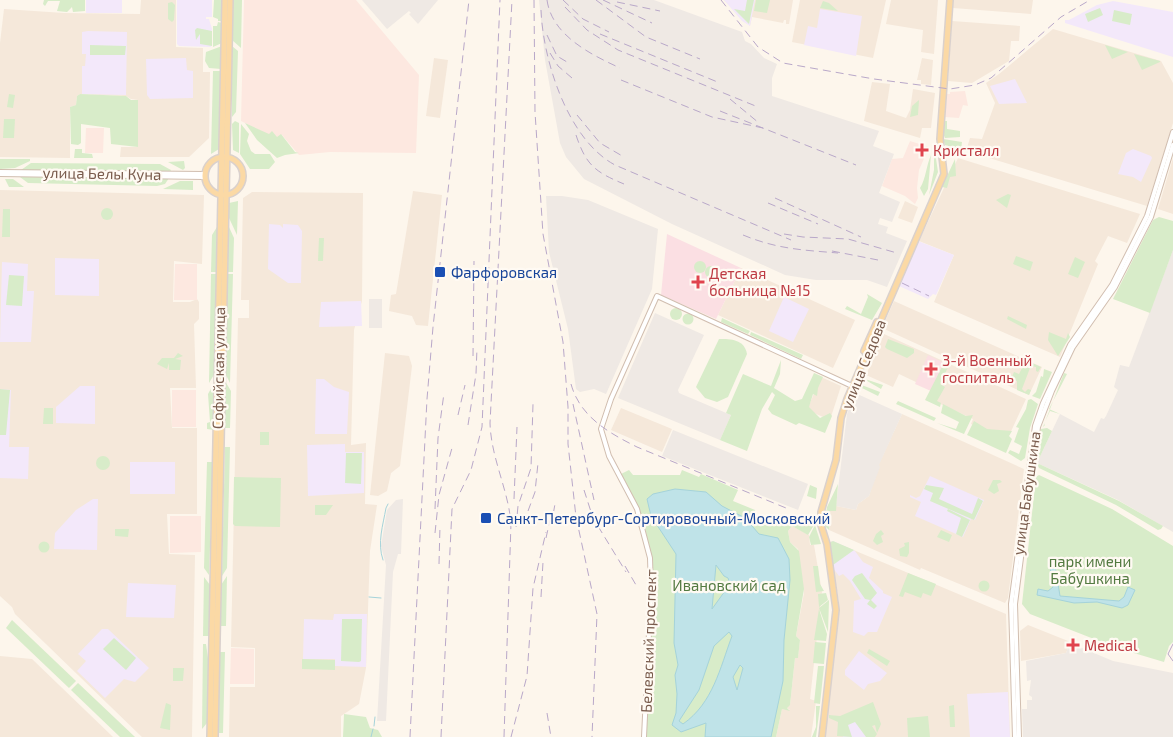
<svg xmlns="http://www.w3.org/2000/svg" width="1173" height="737" font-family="'Exo 2',sans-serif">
<rect width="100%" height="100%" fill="#fdf6ec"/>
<g fill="#f5e8da">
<path d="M141 0H176V47L203 48V72H210L209 138 189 157H120L121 147H138V100L131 99 126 96 80 94 77 96 76 105 70 107V158L0 157V43L4 9 64 13 140 14Z"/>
<path d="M724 0H793L789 24H786V20H784L783 23 752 17 750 26Z"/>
<path d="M800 0H886L873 58 792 42Z"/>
<path d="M891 0H938L934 54 921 52 923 30 886 24Z"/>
<path d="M953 0H1033L1031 14 953 8Z"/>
<path d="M952 21 1020 26 1019 41H1011L1009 61 972 83 948 81Z"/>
<path d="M1053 29 1161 61 1173 83V123L1147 206 966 151 970 138 982 139 995 103 986 83 999 74Z"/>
<path d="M434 58 448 60 440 118 426 116Z"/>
<path d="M922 58 933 60 931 85 921 84V80H917Z"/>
<path d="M872 82 890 84 886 111 906 118 910 110 913 89 935 93 931 128H922L920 138 864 121Z"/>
<path d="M958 158 1140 214 1127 243 1108 236 1095 261 1098 264 1060 357 934 302 954 255 919 241Z"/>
<path d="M1173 158V214L1158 209Z"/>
<path d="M0 190 204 195 202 264 174 261 173 302H190L197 299 199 302V319L194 324 196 388H170L172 428H197V514H167L169 554 195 555 192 737H142L15 614 12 607 0 596Z"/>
<path d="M413 191 442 195 428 326 416 325 412 316 389 311 391 295 396 294Z"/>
<path d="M252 192 363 193 362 301 354 330 351 445 366 443 365 504 377 505 370 551 366 668 359 704 341 716V737H229L230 687H255V648L231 647 238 318H249V300H241L243 198Z"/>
<path d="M905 201 918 207 912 223 898 218Z"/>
<path d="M741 268 855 320 833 368 718 315Z"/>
<path d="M894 301 1042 367 1029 395 882 328Z"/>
<path d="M884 334 1026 399 1007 440 971 424 973 419 936 402 939 393 899 374 893 387 866 375Z"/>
<path d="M385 353 409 356 412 366 400 466 391 473 387 491 378 496 370 495Z"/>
<path d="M821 377 841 386 830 420 807 410Z"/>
<path d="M621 408 672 429 662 452 611 430Z"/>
<path d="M902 414 1024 469 1008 598 1005 603 921 568 920 570 829 530 830 511H836V506L856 510 858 504 869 496 878 466Z"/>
<path d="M792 526 809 535 810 545H814L822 592 810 699 816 701 811 737H776L782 709 790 710 787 708 788 705H790L795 658 798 657 800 640 796 636 804 593 798 549 790 542 788 531Z"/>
<path d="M832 541 1006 614 1010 737H824L839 602 829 543Z"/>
<path d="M1028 625 1068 641 1070 643 1066 653 1021 661 1020 631Z"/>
<path d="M0 656 32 659 113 737H0Z"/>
</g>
<g fill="#fde8e0">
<path d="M244 0H356L419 75 416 153 330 152 299 155 282 135 277 139 241 121Z"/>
<path d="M965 91 968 106 963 105 959 118 945 117 947 94H950V92Z"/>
<path d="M86 128H104L103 153H85Z"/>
<path d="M910 141 929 147 919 170 917 188 918 198 915 204 905 196 882 186 892 159 903 158Z"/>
<path d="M175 264H197V300H174Z"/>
<rect x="172" y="390" width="24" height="37"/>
<path d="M170 516H201V552L170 553Z"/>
<path d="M231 648 254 649V684H230Z"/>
</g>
<g fill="#efe9e4">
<path d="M362 0H438L418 24 409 14 411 13 409 11 387 29Z"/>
<path d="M539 0H654L742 32 745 41 751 44 764 58 777 64 772 78V96L879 131 873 146 894 154 879 193 900 202 892 222 880 218 878 224 888 227 886 233 907 241 887 287 867 280H816L785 275 672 224 584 179 566 157 560 143 545 60Z"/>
<path d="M546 196H562L588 200 658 229 652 289 606 394 594 389 580 392 576 389 568 329 549 252Z"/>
<path d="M1173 250V532L1118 500 1037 463 1060 414 1094 432 1101 418 1104 419 1106 416 1118 390 1114 387 1120 365 1129 367Z"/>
<rect x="369" y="299" width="13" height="29"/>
<path d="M655 313 704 335 678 390 679 393 731 415 720 440 618 398Z"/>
<path d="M855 393 902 414 879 465 880 467 869 496 858 504 856 510 836 506 847 414Z"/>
<path d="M673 430 808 484 798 510 662 456Z"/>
<path d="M403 499 401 554H398L393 572 386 721H377L386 565 381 546 387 510 396 500Z"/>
<path d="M1070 643 1113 661 1173 673V737H1023L1022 709H1027V700H1032V697L1029 695 1031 680 1027 681 1026 661 1066 653Z"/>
</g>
<g fill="#f3e8fa">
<rect x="86" y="0" width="36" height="13"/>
<path d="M177 0H212V17H206V19H209L212 29 211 47 179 46 177 44Z"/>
<path d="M724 0H755L750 26 742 21Z"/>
<path d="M1113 1 1173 12V57L1065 23V20H1069L1097 5Z"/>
<path d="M820 9 862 16 856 56 804 45 808 26 817 28Z"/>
<path d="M88 31 127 32 126 95 82 94V66H85L86 54H82V32Z"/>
<path d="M186 58 187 70 193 71V98L150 99 147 95 146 59Z"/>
<path d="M1015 79 1027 103 999 104 990 86Z"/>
<path d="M1133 149 1151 156 1152 158 1141 182 1133 177 1118 174 1126 153Z"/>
<path d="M269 224 280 225 283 228V224L298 225 302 231 301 283H288L268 269Z"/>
<path d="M918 241 954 255 936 295 933 294 928 299 899 286Z"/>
<path d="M55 258 99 259V296L55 295Z"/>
<path d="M2 262 28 264 27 291H34L31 342H0Z"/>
<path d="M784 297 809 309 793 342 769 331Z"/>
<path d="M361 301 362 326 319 327 321 302Z"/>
<path d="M316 379H324L334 387 349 392 347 434H315Z"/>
<path d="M80 386H95V424L56 423V407Z"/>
<path d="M0 389 11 390 9 447H29L28 479 0 478Z"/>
<path d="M345 444V452H364V493L308 496 307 445Z"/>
<rect x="130" y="462" width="45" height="32"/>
<path d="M930 476 984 500 975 520 971 519 963 537 915 516 921 502 910 497V495L916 498 920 496Z"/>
<path d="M93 499H98L97 550 54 549 55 533 76 510Z"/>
<path d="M833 541 855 551 863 562 873 567 869 578 883 591V593L892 597 877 632H868L864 636 853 632 854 601 861 599 850 581 843 574 839 576 833 568 829 543Z"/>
<path d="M128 583 176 585 174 618 126 617Z"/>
<path d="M334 614H367L366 667 335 666V659H303L304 619 333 620Z"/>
<path d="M102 629H108L149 668 135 682 124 679 105 698 77 671 86 661 78 654Z"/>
<path d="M859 651 887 673 880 681 868 684 864 690 845 675V670Z"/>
<path d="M1008 692 1010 737H970L967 694Z"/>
<path d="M859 720 869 737H843L840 726Z"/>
</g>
<g fill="#fbdfe3">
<path d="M667 234 741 268 716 319 661 295Z"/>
<path d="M928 355 944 363 931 391 915 384Z"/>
</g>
<g fill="#d8ecc9">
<path d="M44 0H85V11L73 12 72 7 67 12 57 11 60 1H48L45 6 43 4Z"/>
<path d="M214 0H223L222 21H218V19L213 17Z"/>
<path d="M233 0H242L241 48 232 40Z"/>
<path d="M747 0H754L749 24 734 9 745 11Z"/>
<path d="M756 0H770L767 13 754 11Z"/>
<path d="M823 1 829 3 838 11 820 8Z"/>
<path d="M172 2 175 5 174 20 172 22 168 19V3Z"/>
<path d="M1100 8 1103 15 1088 22 1085 14Z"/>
<path d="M1114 10 1132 14 1130 25 1112 21Z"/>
<path d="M218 22 222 23V43L213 47V26H217Z"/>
<path d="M197 28 212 31V46L200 44V34L196 40 195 30Z"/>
<path d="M90 45 126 46 125 55H90Z"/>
<path d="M1105 45 1128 52 1112 59Z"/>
<path d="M222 46 221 69 209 68 205 61 206 52Z"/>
<path d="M232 46 238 51 236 112 232 117Z"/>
<path d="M1134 54 1160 61V62L1142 70Z"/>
<path d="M213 71H221L219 149 211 154Z"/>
<path d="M9 94 15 95 13 108 7 107Z"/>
<path d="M80 94 126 96 131 100H138V147L111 144 110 128 81 124V143L78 145 71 144 70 107 76 105 77 96Z"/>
<path d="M919 100 918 115 910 117 912 106Z"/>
<path d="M4 119H15L14 138H3Z"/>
<path d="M235 121 239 123V153L233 150 232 124Z"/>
<path d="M945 121H947V129L960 131V137L945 138 943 133Z"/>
<path d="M245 123 269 134 272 131 277 137 281 134 295 152 299 153 285 155 277 158 257 140Z"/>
<path d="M241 124 249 134 247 141 251 151 255 154H270L275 162 269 169H250L240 154Z"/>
<path d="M943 139 962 142 961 150 945 145Z"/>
<path d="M75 149H82V153L92 154 93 158H74Z"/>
<path d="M935 152 938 172 929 195 934 170V153Z"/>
<path d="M931 155 928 189 924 196 920 188C926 179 926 166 931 155Z"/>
<path d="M0 159H30V161L15 168 0 169Z"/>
<path d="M955 159 956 176 950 177 947 188 942 187Z"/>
<path d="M184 161 185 168 183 170 168 162Z"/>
<path d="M31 163 160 164 171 170 170 172 21 170Z"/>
<path d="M20 177H21L169 178 165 184 157 186 28 183Z"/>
<path d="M5 179H13L24 187H9Z"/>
<path d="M180 181H193V190L163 189Z"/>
<path d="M1008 194 1011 195 1007 208 996 200Z"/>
<path d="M238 201 237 235 229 218V203Z"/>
<circle cx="107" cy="214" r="6"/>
<path d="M3 209H10V237H2Z"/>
<path d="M1159 217 1173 221V250L1150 313 1113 299 1153 220Z"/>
<path d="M217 227V272H211L212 235Z"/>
<path d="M229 227 234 238 233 272H227Z"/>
<path d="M319 238H324L323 261H318Z"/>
<path d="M1016 256 1033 262 1030 271 1013 264Z"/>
<path d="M1075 257 1085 262 1078 278 1068 274Z"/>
<circle cx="700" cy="267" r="6"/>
<circle cx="711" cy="272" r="6"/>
<path d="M211 274H217L215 373 209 383Z"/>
<path d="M227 274H233L230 383 225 373Z"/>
<path d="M9 275 24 276 22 306 6 305Z"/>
<path d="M867 294 882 303 872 320 845 309 847 306 861 314 868 297Z"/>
<circle cx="676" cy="314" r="6"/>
<circle cx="688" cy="319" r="5.5"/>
<path d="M1008 316 1027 325 1026 329 1007 319Z"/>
<path d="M722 318 750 331 748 334 721 322Z"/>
<path d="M751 332 803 355 801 359 750 335Z"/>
<path d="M1049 332 1066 339 1068 333 1070 337 1058 356 1048 340Z"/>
<path d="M719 339C731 339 744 339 747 354L728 397 717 402 705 398 696 387Z"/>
<path d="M888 339 914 349V353L907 358 887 349 885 347Z"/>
<path d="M178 353 183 356 175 359 181 360 180 370H169V363L167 369 157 364 162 358H174Z"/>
<path d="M781 360 780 374 774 388 795 401 802 399 814 373 823 377 818 388 817 396 813 394 809 407 820 418 830 413 832 416 825 433 799 423 796 425 772 414 768 409 775 395 772 392 762 409 747 451 720 440 731 415 726 413 743 374 771 386Z"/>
<path d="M944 363 949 365 940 384 945 387 937 401 941 403 940 407 925 400Z"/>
<path d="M1032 363 1041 367 1038 372 1036 371V367L1032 366 1030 368 1022 389 1025 392 1028 389 1031 390 1029 395 1017 390V381L1011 379 1014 372 1019 374 1022 368H1030Z"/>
<path d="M863 369 865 370 862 374V378L883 385 881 389 862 378 859 384 880 392 878 396 856 385Z"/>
<path d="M1044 369 1052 372 1040 399 1032 396 1036 392 1041 376 1043 377Z"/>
<path d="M1064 373 1067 374 1049 409 1060 414 1050 411 1044 424 1045 425 1043 427Z"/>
<path d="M225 381 231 391 230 428H224Z"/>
<path d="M214 383V430L207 429V423L210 422 208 394Z"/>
<path d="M0 389 10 390 6 435H0Z"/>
<path d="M1031 399 1038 404 1030 428 1025 458 1021 461 1008 453 1010 450 1019 454 1022 446 1014 442 1019 428 1016 427 1026 409 1028 400Z"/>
<path d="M898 401 936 418 934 421 896 404Z"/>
<path d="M943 404 966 416 973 415 964 434 937 423 956 429 959 422 941 413Z"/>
<path d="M44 408H53V424H43Z"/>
<path d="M974 421 987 429 1012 431 1009 436 1012 439 1006 453 967 435Z"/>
<path d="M1047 428 1052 431 1037 463 1119 501 1163 526 1161 529 1158 530 1116 505 1039 468 1036 461 1040 433 1041 429Z"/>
<rect x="260" y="432" width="9" height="13"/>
<path d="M225 447H230L227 568 222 576Z"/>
<path d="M346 453H362L361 484 345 483Z"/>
<circle cx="103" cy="463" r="7"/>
<path d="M207 462H213L209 575 204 568Z"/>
<path d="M629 470 633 475H680L682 470 699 477 701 474 738 490 733 501 755 510 756 517 779 526 784 514 814 525 808 535 792 526 788 531 790 542 799 551 804 589 796 636 800 640 798 658H795L790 705 787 708 790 711 782 709 776 737H646L653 587 652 560 643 519 621 474Z"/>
<path d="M1039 475 1112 509 1173 546V642L1169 646 1164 662 1117 648 1030 614 1022 604 1036 477Z"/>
<path d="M234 477 281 478 280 527 235 526 233 524Z"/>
<path d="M993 480H1000L1002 482 997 484 999 491 994 494 988 490Z"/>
<path d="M838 484 836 511H830L829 530 824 525 827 507Z"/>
<path d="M810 485 817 488 816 499 807 496Z"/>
<path d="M926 485 944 488 939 499 972 514 978 498 983 501 974 520 930 501 933 493 924 489Z"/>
<path d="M315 505H333L326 515H315Z"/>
<path d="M948 509 970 520 962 537 956 534 961 518 947 511Z"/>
<path d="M815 525 821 544 811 545 809 537Z"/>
<path d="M115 529H129L128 537 115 536Z"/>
<path d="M881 530 884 534 881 536 883 542 877 545 873 541 876 534Z"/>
<path d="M941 530 952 535 949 542 937 537Z"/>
<path d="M833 541 854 550 833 565 829 543Z"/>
<circle cx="44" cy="547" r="5.5"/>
<path d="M909 542V553L907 557 900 556 899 549 905 546 904 543Z"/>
<path d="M813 566H818L820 584 824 591 816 592Z"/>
<path d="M862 573 877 593 871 600 877 606 874 609 867 604 870 600 865 599 852 580 855 576Z"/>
<path d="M908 573 936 584 931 596 923 593 921 598 905 592 903 597 899 596Z"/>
<path d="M227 576 226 626H220L221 585Z"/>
<path d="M204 577 210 585 209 636H203Z"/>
<circle cx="984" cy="586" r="5.5"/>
<path d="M826 593 828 600 819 607 818 594Z"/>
<path d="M829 600 828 632 819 608Z"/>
<path d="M819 609 827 634 826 641 814 640Z"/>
<path d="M342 619H362L361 661 359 662 341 661Z"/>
<path d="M12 620 76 681 69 688 6 628Z"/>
<path d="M114 638 136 658 126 670 103 649Z"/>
<path d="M815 642 826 643 824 664 813 663Z"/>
<path d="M203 644H206L209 665 207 723 202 729Z"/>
<path d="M219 646 220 652H225L223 733H217Z"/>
<path d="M869 649 890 661 887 666 867 653Z"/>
<path d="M302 659 335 660V670L302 669Z"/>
<path d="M818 666H824L820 704 814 703Z"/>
<path d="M173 668H184L183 681H173Z"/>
<path d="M78 683 135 737H120L71 690Z"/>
<path d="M873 702 881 724 877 733 875 725 872 726 877 734 875 737H866L855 722 848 725 852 737 837 736 838 722 829 718V715L840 716Z"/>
<path d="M166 703 171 705 170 730 160 728Z"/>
<path d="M954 705 955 727H950L949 706Z"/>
<path d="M816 706H820L816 737H812L816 727Z"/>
<path d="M344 714 366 717 370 728 378 730 382 737H343Z"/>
<path d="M928 716 930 737H908L907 718Z"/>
</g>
<g fill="#bfe3e8" stroke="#a5d3da" fill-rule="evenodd">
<path d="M675 489 706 492 722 506 745 518 759 534 778 538 789 559 790 580 784 640 783 681 771 737H705L706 723 681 732 672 725 676 713 677 694 675 675 678 665 674 643 676 554 651 516 647 499 653 494ZM716 565 724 576 728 578 730 584 712 609ZM729 632 732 636C720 668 713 703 683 724L679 721 699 690 714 646ZM740 665 743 668 737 690 733 677Z"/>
<path d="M1054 559 1060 596 1119 601 1124 597 1128 587 1135 590 1128 605 1122 608 1097 602 1074 603 1037 595 1038 589 1048 591 1053 587 1049 560Z"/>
</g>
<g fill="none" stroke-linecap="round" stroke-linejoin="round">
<g stroke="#a5d3da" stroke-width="1">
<path d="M383 560C377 543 383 525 386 508L388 504"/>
<path d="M369 597 381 598"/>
<path d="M374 726 375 717"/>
<path d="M371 737 373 729"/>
</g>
<g stroke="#d1beb0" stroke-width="6">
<g id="minor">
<path d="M0 172 204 174"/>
<path d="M0 174 204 177"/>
<path d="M644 737 651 591 650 558 637 509 609 456 601 429 611 399 657 296 852 386"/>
<path d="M1015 737 1011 604 1035 426 1043 403 1070 345 1112 285 1147 216 1173 132"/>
<path d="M1019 737 1015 604 1038 427 1052 391 1073 347 1115 287 1151 217 1173 145"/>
</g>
</g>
<g stroke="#dad1cd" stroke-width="8">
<g id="major">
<circle cx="224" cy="176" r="19"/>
<path d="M864 351 877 322"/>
<path d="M210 737 225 0"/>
<path d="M215 737 230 0"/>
<path d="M822 737 836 610 827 544 821 525V512L836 460 841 418 847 399 944 174 940 139 950 0"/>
</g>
</g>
<use href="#minor" stroke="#fff" stroke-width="4"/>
<use href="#major" stroke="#fbd9a5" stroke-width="5"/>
<path stroke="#b9a8c9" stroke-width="1" d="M1173 644 1168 654 1173 661"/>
<g stroke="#b9a8c9" stroke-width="1" stroke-dasharray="8 5" stroke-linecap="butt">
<path d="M534 0 535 112 543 234 563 342 568 407V444L576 517 597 614 592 737"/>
<path d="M547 0C552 36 592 55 620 68"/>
<path d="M563 0 583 19 609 32"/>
<path d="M596 0 646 37 700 59"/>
<path d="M603 0 652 23"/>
<path d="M721 0 758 47 783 63 874 79 950 89 975 85 991 78 1061 17 1090 0"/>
<path d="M617 2 660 11"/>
<path d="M565 7 587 30 618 50 758 107"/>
<path d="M541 10C543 61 568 140 615 165L791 240"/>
<path d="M600 34 720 83"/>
<path d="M547 35 557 56 567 62"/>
<path d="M550 53 558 66 572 78"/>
<path d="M621 80 712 117 763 128"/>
<path d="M730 99 759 123"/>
<path d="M720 111 856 165"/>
<path d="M577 115 600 143 624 157"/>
<path d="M576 135C586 165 595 172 624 184"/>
<path d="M775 198 861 237"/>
<path d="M768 203 818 224"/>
<path d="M784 234 803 237 848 239 897 253"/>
<path d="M743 235C777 249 802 250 838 253"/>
<path d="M832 251 878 260"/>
<path d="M902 283 929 296"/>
<path d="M473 356 474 261"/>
<path d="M571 384C580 417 609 433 637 447L786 508"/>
<path d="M573 404 594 500"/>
<path d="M458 415 465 385"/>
<path d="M468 425 476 374 477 348"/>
<path d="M584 490 593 518 626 572"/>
<path d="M514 499 517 427"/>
<path d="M435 509 438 438 444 393"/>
<path d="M528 511 535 492 538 463"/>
<path d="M551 526 555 504"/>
<path d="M516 527 518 506 531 468 533 404"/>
<path d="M435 533 439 495 452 448"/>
<path d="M546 538 550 520"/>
<path d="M439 564 440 526"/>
<path d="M625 566 636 585"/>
<path d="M541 597 543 562"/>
<path d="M547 713 551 737"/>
<path d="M410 737 427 399 433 327 469 0"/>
<path d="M441 737 452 509 471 470 482 427 500 0"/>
<path d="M504 737 511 523C508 489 491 458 490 423L512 0"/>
<path d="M511 737 527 676 533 588 546 532"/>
</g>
</g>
<g fill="#e0444e" stroke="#fffaf3" stroke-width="2">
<path d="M919.5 142.5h5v5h5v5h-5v5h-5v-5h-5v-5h5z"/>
<path d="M695.5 274.5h5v5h5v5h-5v5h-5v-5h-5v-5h5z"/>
<path d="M928.5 361.5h5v5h5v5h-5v5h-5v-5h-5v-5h5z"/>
<path d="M1070.5 637.5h5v5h5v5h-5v5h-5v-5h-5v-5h5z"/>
</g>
<g fill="#1a4fb4" stroke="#fffaf3" stroke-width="2">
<rect x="434" y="266" width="12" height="12" rx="2.5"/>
<rect x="480" y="512" width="12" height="12" rx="2.5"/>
</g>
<g text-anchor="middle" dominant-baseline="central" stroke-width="4.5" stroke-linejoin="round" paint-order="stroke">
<g font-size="15" fill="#be3a42" stroke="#fffaf3" text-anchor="start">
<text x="933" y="150">Кристалл</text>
<text x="709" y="273">Детская<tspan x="709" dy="17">больница №15</tspan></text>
<text x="942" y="360">3-й Военный<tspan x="942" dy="17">госпиталь</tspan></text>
<text x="1084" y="645">Medical</text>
</g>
<g font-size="15" fill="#7a5c4d" stroke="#fffaf3">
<text transform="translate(102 173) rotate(1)">улица Белы Куна</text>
<text transform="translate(863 364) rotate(-68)">улица Седова</text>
<text transform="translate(218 368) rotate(-89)">Софийская улица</text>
<text transform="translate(1026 493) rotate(-82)">улица Бабушкина</text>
<text transform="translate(648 641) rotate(-88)">Белевский проспект</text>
</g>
<g font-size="15" fill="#164399" stroke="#fffaf3" text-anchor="start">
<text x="451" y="272">Фарфоровская</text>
<text x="497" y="518">Санкт-Петербург-Сортировочный-Московский</text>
</g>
<g font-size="15" fill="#537a41" stroke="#fffaf3">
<text x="1090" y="561">парк имени<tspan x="1090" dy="17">Бабушкина</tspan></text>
<text x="729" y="585">Ивановский сад</text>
</g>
</g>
</svg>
